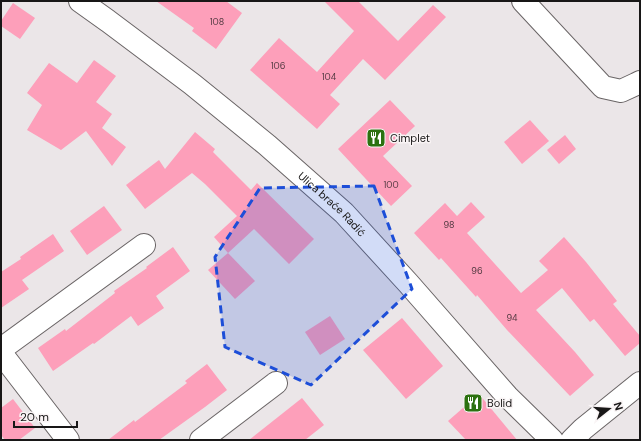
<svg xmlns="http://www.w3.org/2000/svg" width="641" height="441" font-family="'DM Sans',sans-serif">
<rect width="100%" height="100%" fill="#ebe6e8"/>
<g fill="#fd9fba">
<path d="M156 1H226L242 13 216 49 192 31 194 28Z"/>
<path d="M324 1H358L398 41 433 5 446 17 385 80 363 59 330 95 340 104 317 129 250 70 279 38 317 72 354 31Z"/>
<path d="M13 3 35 18 20 39 1 26V21Z"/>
<path d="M94 60 116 76 96 102 112 114 102 128 126 147 112 166 86 131 61 150 27 130 42 105 27 93 49 63 77 83Z"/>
<path d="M390 100 415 126 383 156 412 186 391 206 338 149Z"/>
<path d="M530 120 549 141 522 164 504 142Z"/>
<path d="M195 132 215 149 213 152 251 190 257 183 314 239 289 264 254 229 228 253 214 237 237 216 205 184 192 173 145 209 126 185 159 160 165 169Z"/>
<path d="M565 135 576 149 559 164 547 150Z"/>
<path d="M471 202 485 217 467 233 521 293 548 270 539 261 564 237 586 262 617 301 613 304 640 336V343L625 356 594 319 590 322 562 288 536 310 575 352 594 375 570 396 507 330 477 295 476 297 441 258 439 260 414 233 445 203 457 216Z"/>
<path d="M104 206 122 230 87 255 70 231Z"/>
<path d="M53 234 64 251 22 280 29 289 1 308V272L21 259 20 257Z"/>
<path d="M173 247 190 271 156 296 164 308 138 326 131 316 94 344 93 343 53 371 38 348 65 329 66 331 115 293 114 291 147 268 146 267Z"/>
<path d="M228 253 255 281 235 299 208 270Z"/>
<path d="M330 316 345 339 320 355 305 332Z"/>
<path d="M402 318 443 366 406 399 363 350Z"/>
<path d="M207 364 227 390 205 407 159 440H108L134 420 135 422 187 383 185 381Z"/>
<path d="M479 394 517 440H466L448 421Z"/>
<path d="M302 398 324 425 305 440H249Z"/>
<path d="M13 399 35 428 19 440H5L1 435V408Z"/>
</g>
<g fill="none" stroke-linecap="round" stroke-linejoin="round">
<g stroke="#696465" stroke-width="24">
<g id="minor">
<path d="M523 1 603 87 621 91 636 84 640 82"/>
<path d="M1 349 144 245"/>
<path d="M1 353 68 440"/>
<path d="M201 440 276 383"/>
<path d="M572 440 583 429 640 383"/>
</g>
</g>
<g stroke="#696465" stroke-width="24">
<g id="major">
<path id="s1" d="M80 1 108 21 192 84 267 145 344 213 408 283 507 396 552 440"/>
</g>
</g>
<use href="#minor" stroke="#fff" stroke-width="22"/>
<use href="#major" stroke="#fff" stroke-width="22"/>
</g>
<path fill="#1d4ed8" fill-opacity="0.2" stroke="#1d4ed8" stroke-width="3" stroke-dasharray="8 5" stroke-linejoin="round" d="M374 186 412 289 311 385 225 347 215 257 260 188Z"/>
<defs>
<g id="restaurant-square" transform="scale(1)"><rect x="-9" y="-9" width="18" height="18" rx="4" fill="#2c7110" stroke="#f9f4f5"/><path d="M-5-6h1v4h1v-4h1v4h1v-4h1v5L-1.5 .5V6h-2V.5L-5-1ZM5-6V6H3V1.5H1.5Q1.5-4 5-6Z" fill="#fff"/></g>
</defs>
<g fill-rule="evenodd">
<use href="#restaurant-square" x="376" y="138"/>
<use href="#restaurant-square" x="473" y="403"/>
</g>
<g text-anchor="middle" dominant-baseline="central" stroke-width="3" stroke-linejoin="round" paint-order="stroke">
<g font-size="9" fill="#513940">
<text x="217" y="22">108</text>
<text x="278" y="66">106</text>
<text x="329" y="77">104</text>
<text x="391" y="185">100</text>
<text x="449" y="225">98</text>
<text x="477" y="271">96</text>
<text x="512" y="318">94</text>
</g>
<g font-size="11" fill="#181717" stroke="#f9f4f5" text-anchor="start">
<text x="390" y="138">Cimplet</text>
<text x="487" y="403">Bolid</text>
</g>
<g font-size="11" fill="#181717" stroke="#f9f4f5">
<text stroke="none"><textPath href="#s1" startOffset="324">Ulica braće Radić</textPath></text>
</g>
</g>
<rect width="641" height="441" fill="none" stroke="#181717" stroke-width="4"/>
<g transform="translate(609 409) rotate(73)" stroke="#f9f4f5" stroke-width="3" paint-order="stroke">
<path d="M0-3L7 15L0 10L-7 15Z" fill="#181717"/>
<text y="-6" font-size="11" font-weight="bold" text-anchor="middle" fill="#181717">N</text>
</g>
<path d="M14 421v6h63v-6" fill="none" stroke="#181717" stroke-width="2"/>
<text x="20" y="421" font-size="12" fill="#181717" stroke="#f9f4f5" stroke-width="3" paint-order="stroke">20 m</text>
</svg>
